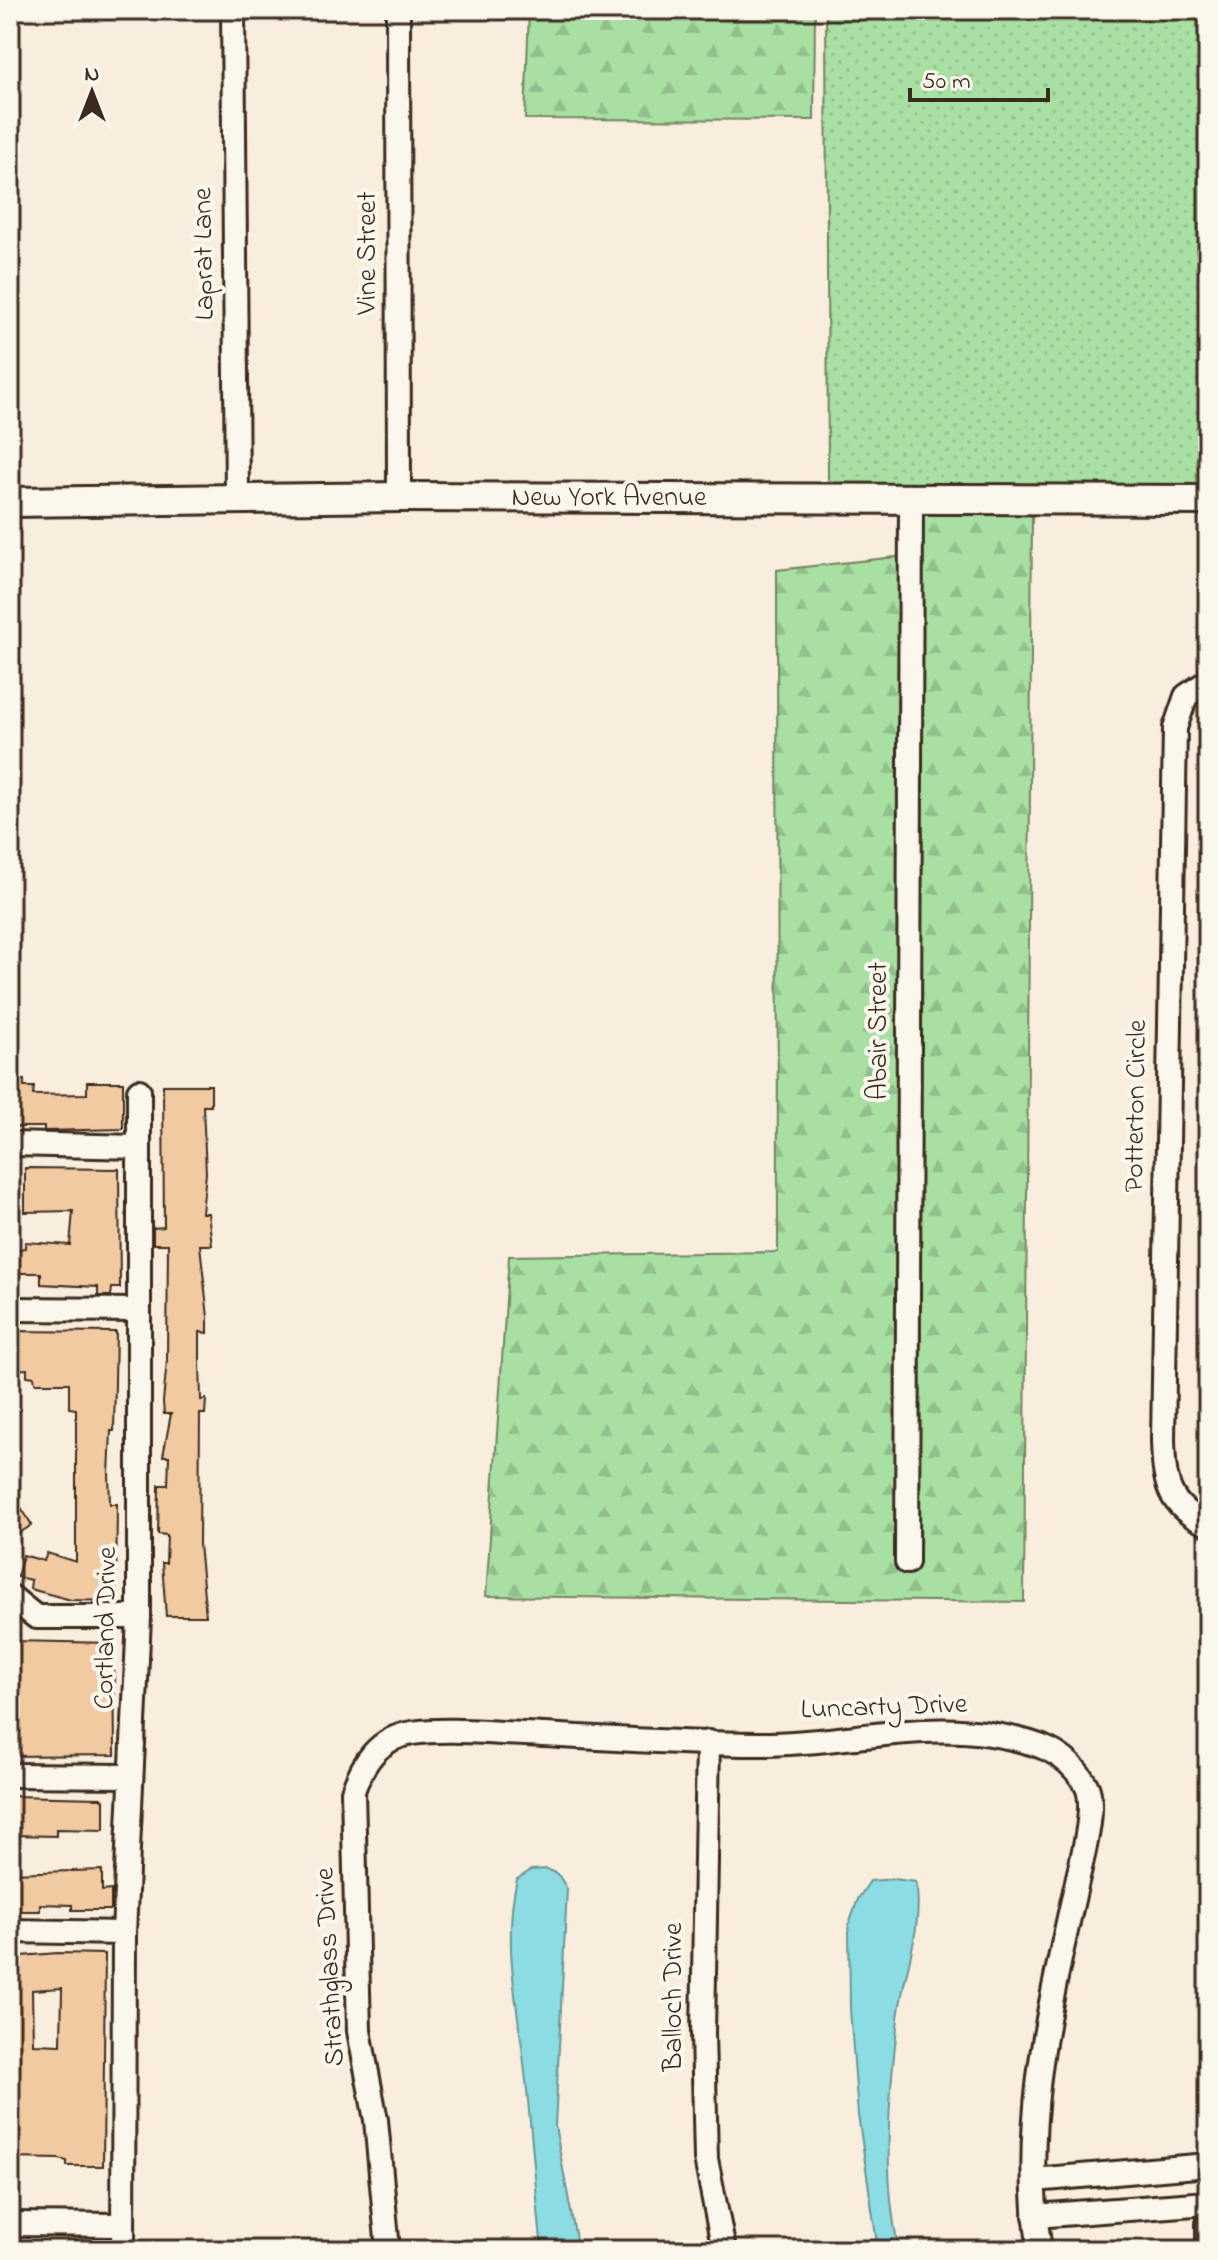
<svg xmlns="http://www.w3.org/2000/svg" width="1218" height="2260" font-family="'Indie Flower',sans-serif">
<defs>
<pattern id="grass-dots" width="8" height="8" patternUnits="userSpaceOnUse" patternTransform="scale(2)"><rect width="8" height="8" fill="#a8dfa3"/><path d="M2 2h.1M6 6h.1" fill="none" stroke="#92c08c" stroke-width="1.8" stroke-linecap="round"/></pattern>
<pattern id="forest-firs" width="22" height="20" patternUnits="userSpaceOnUse" patternTransform="scale(2)"><rect width="22" height="20" fill="#a8dfa3"/><path d="M5 1l3.5 6h-7zM16 11l3.5 6h-7z" fill="#92c08c"/></pattern>
</defs>
<rect width="100%" height="100%" fill="#f9eedd"/>
<filter id="ink" filterUnits="userSpaceOnUse"><feTurbulence type="fractalNoise" baseFrequency=".0125" numOctaves="2"/><feDisplacementMap in="SourceGraphic" scale="16" xChannelSelector="R" yChannelSelector="G"/><feConvolveMatrix kernelMatrix="1 2 1 2 8 2 1 2 1" color-interpolation-filters="sRGB"/></filter>
<g filter="url(#ink)">
<path fill="url(#grass-dots)" stroke="#728460" stroke-width="2" d="M826 10H1208V489H828Z"/>
<g fill="url(#forest-firs)" stroke="#728460" stroke-width="2">
<path d="M529 10H815L814 120 525 119Z"/>
<path d="M903 511H1036L1032 515 1024 1602 486 1596 509 1256 778 1252 777 570 905 556Z"/>
</g>
<g fill="#8bdde3" stroke="#6b9594" stroke-width="2">
<path d="M547 1869 558 1874 567 1889 555 2126 578 2250H542C535 2185 531 2120 523 2055 516 1998 503 1937 517 1879L531 1870Z"/>
<path d="M894 1879 916 1882C924 1928 903 1973 898 2019 889 2093 882 2177 899 2250H878L858 2115 850 2009 849 1925 858 1899 870 1881Z"/>
</g>
<g fill="#f2caa2" stroke="#3b2a1e" stroke-width="2" fill-rule="evenodd">
<path d="M10 1080H24V1087H34L33 1095 87 1094V1082H123V1129L44 1131V1127H10Z"/>
<path d="M163 1085H211V1106H203L206 1173 202 1213H208L212 1245H200L208 1317V1333L200 1332V1362L201 1400 206 1399 205 1414H200L199 1544 206 1616H166L162 1563H166L167 1535 158 1534 159 1485H168L169 1456H163L171 1414H164L163 1402 167 1360 168 1244H153V1228L164 1227Z"/>
<path d="M25 1168 119 1169 120 1288H112L111 1296H98V1287L41 1284V1273H17L19 1249 25 1248V1242L70 1245 73 1211 25 1212Z"/>
<path d="M10 1331 116 1332 114 1431H111L109 1474 110 1504H117L116 1601 71 1600 30 1589 31 1580 17 1577 23 1555 44 1561 47 1553 76 1562V1409L69 1408V1383H35L34 1377 27 1376V1369L10 1370Z"/>
<path d="M10 1490 32 1525 10 1539Z"/>
<path d="M10 1641 114 1643 115 1755 10 1756Z"/>
<path d="M10 1796 101 1798 104 1800V1830L56 1829V1836L10 1835Z"/>
<path d="M102 1870V1891L111 1890V1910H72V1905L40 1904V1911H10V1873Z"/>
<path d="M57 1953 105 1954 103 2166H67V2161L59 2159 10 2158V1957ZM62 1988 61 2045 33 2044 32 1990Z"/>
</g>
<g fill="none" stroke-linecap="round" stroke-linejoin="round">
<g stroke="#3b2a1e" stroke-width="28">
<g id="minor">
<path d="M233 10 237 498"/>
<path d="M398 10 399 497"/>
<path d="M1208 681 1186 696 1175 728 1163 1439C1164 1479 1166 1507 1208 1524"/>
<path d="M10 1144 139 1147"/>
<path d="M10 1309 138 1310"/>
<path d="M907 1562 911 501"/>
<path d="M10 1596 36 1617H139"/>
<path d="M708 1742 703 2033 706 2159 724 2250"/>
<path d="M10 1775 130 1776"/>
<path d="M10 1931 124 1933"/>
<path d="M1034 2180 1208 2165"/>
<path d="M1035 2216 1208 2203"/>
<path d="M10 2224 123 2225"/>
<path d="M123 2250 124 1933 139 1617V1091"/>
<path d="M388 2250 376 2120 359 2031 353 1791C363 1762 379 1738 412 1733 448 1728 489 1733 525 1734 603 1738 681 1744 758 1744 837 1745 918 1721 996 1735 1035 1742 1066 1750 1086 1785 1097 1804 1083 1855 1078 1877 1051 2000 1019 2124 1040 2250"/>
<path d="M1208 2250V2224"/>
</g>
</g>
<g stroke="#3b2a1e" stroke-width="34">
<path id="tertiary" d="M10 502 399 497 1208 500"/>
</g>
<use href="#minor" stroke="#fbf7ec" stroke-width="22"/>
<use href="#tertiary" stroke="#fbf7ec" stroke-width="28"/>
</g>
</g>
<g text-anchor="middle" dominant-baseline="central" stroke-width="8" stroke-linejoin="round" paint-order="stroke">
<g font-size="28" fill="#3b2a1e" stroke="#fbf7ec">
<text transform="translate(368 253) rotate(-90)">Vine Street</text>
<text transform="translate(205 254) rotate(-91)">Laprat Lane</text>
<text x="609" y="498">New York Avenue</text>
<text transform="translate(879 1031) rotate(-90)">Abair Street</text>
<text transform="translate(1137 1106) rotate(-89)">Potterton Circle</text>
<text transform="translate(107 1628) rotate(-89)">Cortland Drive</text>
<text transform="translate(884 1708) rotate(-2)">Luncarty Drive</text>
<text transform="translate(331 1967) rotate(-93)">Strathglass Drive</text>
<text transform="translate(674 1997) rotate(-90)">Balloch Drive</text>
</g>
</g>
<rect width="1218" height="2260" fill="none" stroke="#fbf7ec" stroke-width="40"/>
<rect x="20" y="20" width="1178" height="2220" fill="none" stroke="#3b2a1e" stroke-width="3" filter="url(#ink)"/>
<g transform="translate(92 92)" stroke="#fbf7ec" stroke-width="6" paint-order="stroke">
<path d="M0-6L14 30L0 20L-14 30Z" fill="#3b2a1e"/>
<text y="-12" font-size="22" font-weight="bold" text-anchor="middle" fill="#3b2a1e">N</text>
</g>
<path d="M910 88v12h138v-12" fill="none" stroke="#3b2a1e" stroke-width="4"/>
<text x="922" y="88" font-size="24" fill="#3b2a1e" stroke="#fbf7ec" stroke-width="6" paint-order="stroke">50 m</text>
</svg>
